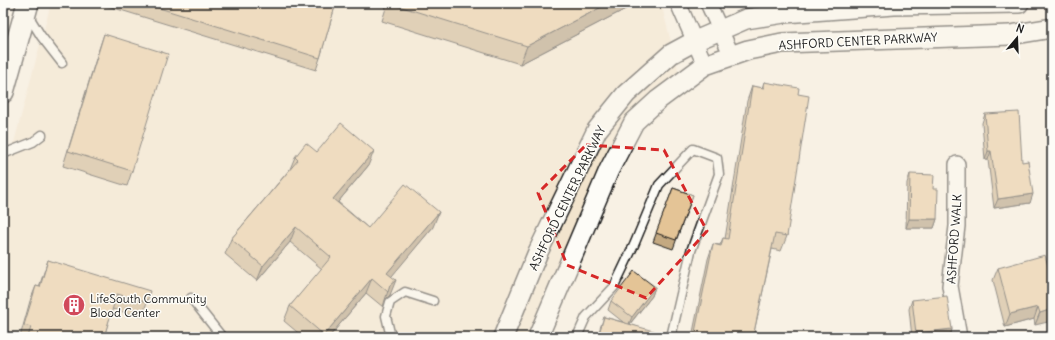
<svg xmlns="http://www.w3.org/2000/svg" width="1055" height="340" font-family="Delius,sans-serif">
<rect width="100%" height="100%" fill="#f8f1e4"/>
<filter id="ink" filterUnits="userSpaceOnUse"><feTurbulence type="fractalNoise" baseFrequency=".025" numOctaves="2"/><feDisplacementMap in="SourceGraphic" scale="8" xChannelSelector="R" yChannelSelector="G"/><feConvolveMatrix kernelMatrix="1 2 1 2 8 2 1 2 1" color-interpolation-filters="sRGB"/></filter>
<g filter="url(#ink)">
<path fill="#f2e4cd" d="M51 3H661L680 77 605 156 543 337H3V165H8Z"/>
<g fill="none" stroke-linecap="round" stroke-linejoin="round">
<g stroke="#1c1c1c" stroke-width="11">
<g id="service">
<path d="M28 15 41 36 62 63"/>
<path d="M3 154 33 142 42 135"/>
<path d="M191 298 222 337"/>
<path d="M391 337 386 316 390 302 405 292 433 301"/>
<path d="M577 337 586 317 614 287 634 245 659 185 693 149 717 158 719 174 691 251 671 337"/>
</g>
</g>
<g stroke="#1c1c1c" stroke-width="18">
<g id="minor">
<path d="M678 3 705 65"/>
<path d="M708 3 732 56"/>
<path d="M957 164V226L950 286 959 337"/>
</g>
</g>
<g stroke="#1c1c1c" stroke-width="22">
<g id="tertiary">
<path d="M503 337 538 252 597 130 626 94 671 54 695 41 746 19 784 13 894 5 1019 3"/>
<path d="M538 337 609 170 634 122 658 100 705 65 748 50 782 43 1010 35 1052 28"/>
</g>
</g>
<g stroke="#1c1c1c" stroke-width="24">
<path id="secondary" d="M3 92 28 3"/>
</g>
<use href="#service" stroke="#fdfcf7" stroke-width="8"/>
<use href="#minor" stroke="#fdfcf7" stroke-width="15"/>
<use href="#tertiary" stroke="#fdfcf7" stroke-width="19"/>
<use href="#secondary" stroke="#fdfcf7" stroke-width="21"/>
</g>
<g fill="#c4a981" stroke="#1c1c1c">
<path d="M101 3H336L320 58 316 70 101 4Z"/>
<path d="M383 3H637L520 64 382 21 386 8Z"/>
<path d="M104 34 132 171 127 186 63 166 99 49Z"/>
<path d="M764 82 798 94 787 236 781 251 772 249 753 337H692L708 259 713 244 720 245 723 238 725 239 747 101 752 86 762 88Z"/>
<path d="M985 114 1022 162 1030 203 994 208 988 160H985L982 123Z"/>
<path d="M317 152 368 166 338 202 368 228 433 227 391 276 390 295 385 300 383 307 366 293 329 337H303L284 321 290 306 322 269 290 242 257 281 225 254 231 239 290 169 295 157Z"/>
<path d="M910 174 937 219 934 228H906L907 183Z"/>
<path d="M673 188 693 195 673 249 653 242Z"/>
<path d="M48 260 147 302 142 317 112 309 104 337H20L30 301 36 286 39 287Z"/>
<path d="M998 268 1052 281 1035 325 1034 319 1005 327 993 280Z"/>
<path d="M655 287 652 296 630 324 663 337H597L604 317 623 322 608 310 611 301Z"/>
<path d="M912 300 952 329 950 337H912L909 309Z"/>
</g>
<g fill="#a08969" stroke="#1c1c1c">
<path d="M609 3H637L520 64 527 46Z"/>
<path d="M374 151 368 166 328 214 333 199Z"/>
<path d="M988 151H991L988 160H985Z"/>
<path d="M1033 194 1030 203 994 208 998 199Z"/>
<path d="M439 212 433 227 382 288 387 273Z"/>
<path d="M909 219H937L934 228H906Z"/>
<path d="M296 227 290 242 257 281 263 266Z"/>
<path d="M372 278 366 293 329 337H323L324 335Z"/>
<path d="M396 280 390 295 385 300 390 285Z"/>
<path d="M655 287 652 296 628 326 632 317Z"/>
<path d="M1038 307 1034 319 1005 327 1010 314Z"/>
<path d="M1052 309V321L1035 325 1040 313Z"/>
<path d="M952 329 950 337H914L916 333Z"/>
</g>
<g fill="#e4c496" stroke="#1c1c1c">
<path d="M143 3H336L320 58Z"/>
<path d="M389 3H609L527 46Z"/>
<path d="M104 34 168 54 132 171 68 151Z"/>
<path d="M764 82 799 88 798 94 809 96 787 236 775 234 753 337H694L713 244 721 246 723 238 728 239 752 86 764 88Z"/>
<path d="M1019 112 1022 162 1028 161 1033 194 998 199 991 151H988L985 114Z"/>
<path d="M341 123 374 151 333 199 368 228 405 184 439 212 387 273 396 280 390 285 388 292 372 278 324 335 290 306 331 257 296 227 263 266 231 239 298 160 295 157 306 143 317 152Z"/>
<path d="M910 174 934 175 933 189H938L937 219H909Z"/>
<path d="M673 188 693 195 676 240 656 233Z"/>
<path d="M1045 255 1052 281V309L1040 313 1038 307 1010 314 998 268Z"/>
<path d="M48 260 150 291 147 302 117 294 104 337H28L31 327 24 325 36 286 40 287Z"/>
<path d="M634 271 655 287 632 317 611 301Z"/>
<path d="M947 296 952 329 916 333 912 300Z"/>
<path d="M604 317 664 334 663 337H598Z"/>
</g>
</g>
<path d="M0 0H1055V340H0ZM586 145 664 150 707 231 646 298 567 265 538 193Z" fill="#f8f1e4" fill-opacity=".55" fill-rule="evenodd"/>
<path fill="none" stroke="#d62828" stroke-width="3" stroke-dasharray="8 5" stroke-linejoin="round" d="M586 145 664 150 707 231 646 298 567 265 538 193Z"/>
<defs>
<g id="building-disc" transform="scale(1.15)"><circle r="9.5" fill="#d1495b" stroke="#fdfcf7"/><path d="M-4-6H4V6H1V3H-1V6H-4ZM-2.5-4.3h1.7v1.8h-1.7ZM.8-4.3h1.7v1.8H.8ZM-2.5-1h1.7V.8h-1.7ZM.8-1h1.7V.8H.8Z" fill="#fff"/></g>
</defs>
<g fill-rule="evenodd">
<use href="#building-disc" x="74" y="305"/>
</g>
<g text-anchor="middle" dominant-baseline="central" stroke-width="3" stroke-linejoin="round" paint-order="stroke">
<g font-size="12" fill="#1c1c1c" stroke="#fdfcf7">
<text transform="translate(858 41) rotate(-3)">ASHFORD CENTER PARKWAY</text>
<text transform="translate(567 198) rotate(-64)">ASHFORD CENTER PARKWAY</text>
<text transform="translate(954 239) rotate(-86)">ASHFORD WALK</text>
</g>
<g font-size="12" fill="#1c1c1c" stroke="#fdfcf7" text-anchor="start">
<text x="90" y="298">LifeSouth Community<tspan x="90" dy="14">Blood Center</tspan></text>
</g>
</g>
<rect width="1055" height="340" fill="none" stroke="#fdfcf7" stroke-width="16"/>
<rect x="8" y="8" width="1039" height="324" fill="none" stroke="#1c1c1c" stroke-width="1.5" filter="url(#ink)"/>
<g transform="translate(1017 38) rotate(19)" stroke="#fdfcf7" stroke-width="3" paint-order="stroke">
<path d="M0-3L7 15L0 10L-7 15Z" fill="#1c1c1c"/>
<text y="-6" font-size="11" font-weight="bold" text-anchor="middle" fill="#1c1c1c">N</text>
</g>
</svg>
